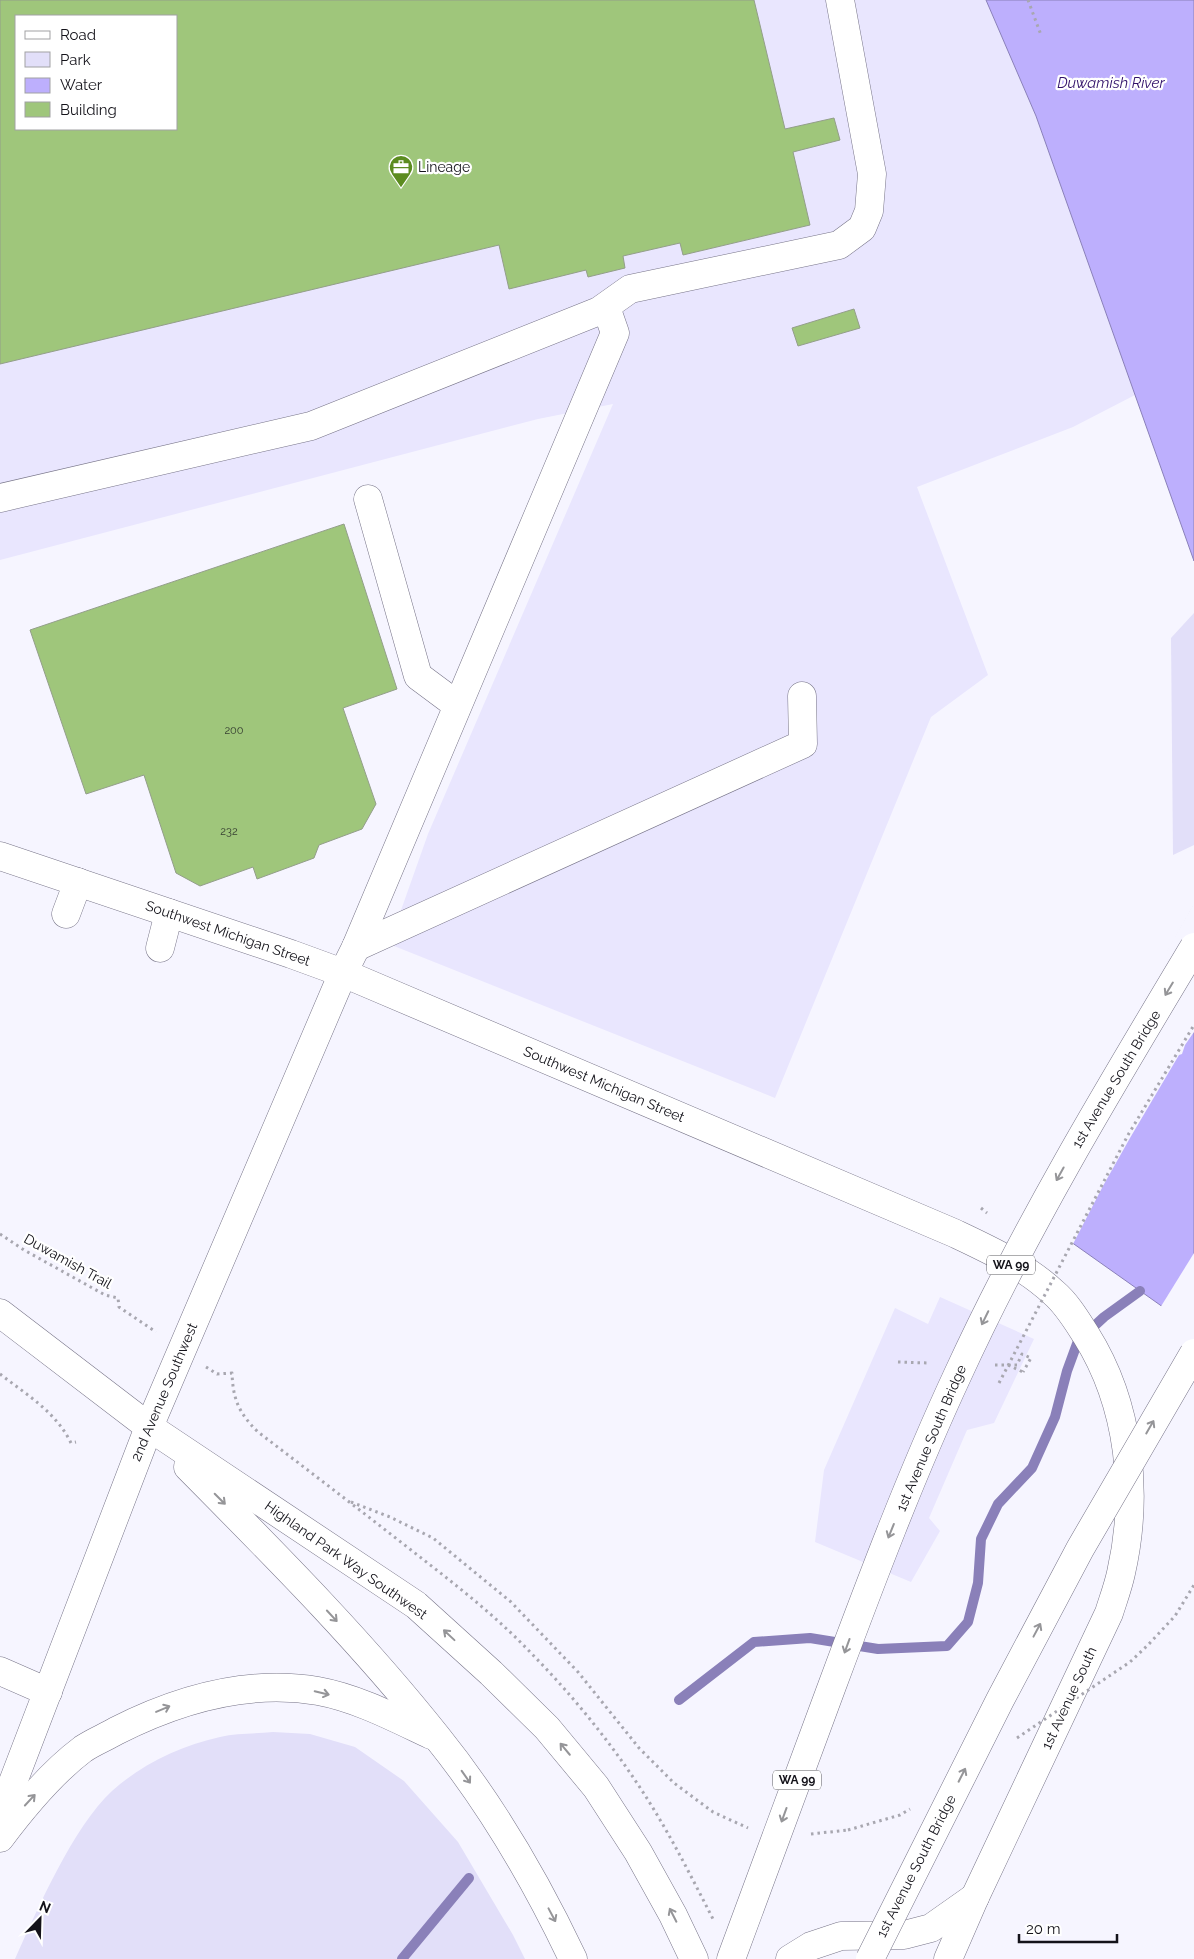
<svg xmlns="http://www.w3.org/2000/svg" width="1194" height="1959" font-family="Raleway,sans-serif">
<rect width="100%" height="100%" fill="#f6f5ff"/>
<g fill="#e9e6fe" fill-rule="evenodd">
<path d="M0 0H986L1036 116 1135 395 1073 427 917 487 988 675 931 717 775 1098 389 944 428 834 613 404 538 419 0 560ZM16 16H176V129H16Z"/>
<path d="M940 1297 1034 1339 994 1423 967 1430 929 1518 940 1531 911 1582 815 1542 824 1470 895 1308 928 1324Z"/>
</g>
<g fill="#e2dff9">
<path d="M1194 613V845L1173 855 1171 638Z"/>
<path d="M273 1732 310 1734 355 1747 404 1781 458 1842 513 1935 525 1959H15C37 1910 73 1827 112 1791 142 1764 180 1746 220 1737 237 1733 256 1734 273 1732Z"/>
</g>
<g fill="#bdaffd" stroke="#8a80b9">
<path d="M986 0H1194V561L1036 116Z"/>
<path d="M1194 905V1329L1023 1208Z"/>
</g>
<g fill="#f6f5ff">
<path d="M1194 903V1032L1185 1045 1182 1054 1179 1055 1130 1138 1103 1186 1072 1246 1021 1210 1020 1207Z"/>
<path d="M1194 1253V1331L1160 1308Z"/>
</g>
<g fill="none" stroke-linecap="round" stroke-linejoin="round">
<g stroke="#8a80b9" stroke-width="10">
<path d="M679 1700 754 1642 810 1638 878 1649 947 1646 968 1622 978 1583 981 1539 998 1504 1032 1468 1055 1417 1067 1371 1078 1341 1104 1317 1140 1291"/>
<path d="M402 1959 469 1878"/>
</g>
</g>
<g fill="#9fc67b" stroke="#939e8a" fill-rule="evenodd">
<path d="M0 0H754L785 129 834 118 840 140 793 152 810 225 683 255 680 243 623 256 625 268 588 277 586 270 509 289 499 245 0 364ZM16 16H176V129H16Z"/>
<path d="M854 309 860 328 798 346 792 328Z"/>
<path d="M344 524 397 689 343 708 376 804 362 829 319 845 314 858 257 879 253 867 200 886 176 873 144 775 86 794 30 630Z"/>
</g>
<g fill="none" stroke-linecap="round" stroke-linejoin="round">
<g stroke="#777488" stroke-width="29">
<g id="minor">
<path d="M0 498 311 426 599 311 630 289 839 245 862 228 869 211 872 174 840 0"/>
<path d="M368 499 418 676 457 705"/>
<path d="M0 856 291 954 343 973 954 1233C990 1250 1025 1266 1054 1293 1067 1304 1077 1321 1086 1335 1130 1405 1139 1494 1121 1573 1118 1587 1113 1600 1109 1613L975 1897 948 1959"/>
<path d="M66 914 78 882"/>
<path d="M356 947 803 744 802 696"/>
<path d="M160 948 169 913"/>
<path d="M149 1427 343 973 356 947 615 333 606 307"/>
<path d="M0 1671 48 1692"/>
<path d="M790 1959 811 1946 841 1936 904 1935 931 1928 975 1897"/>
</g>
</g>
<g stroke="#777488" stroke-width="29">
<path id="major" d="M0 1313 149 1427 0 1816"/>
</g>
<g stroke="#777488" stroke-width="29">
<g id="highway">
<path d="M149 1427 416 1605 491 1673 547 1728 596 1787 638 1852 673 1915 694 1959"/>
<path d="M188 1467C274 1554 361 1641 437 1737 491 1804 536 1881 573 1959"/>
<path d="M0 1838C24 1806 51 1773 83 1749 93 1742 106 1737 116 1731 179 1699 247 1679 318 1691 357 1698 395 1718 431 1735"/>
</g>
</g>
<g stroke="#a8a7b0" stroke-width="3" stroke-dasharray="2.5 4" stroke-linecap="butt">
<path d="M1028 0 1041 35"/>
<path d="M981 1208 987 1213"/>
<path d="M0 1234 24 1250 105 1295 118 1298 119 1307 156 1332"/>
<path d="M898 1362 929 1363"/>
<path d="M995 1365H1017L1022 1354 1031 1358 1023 1372"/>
<path d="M206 1367 217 1374 232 1373C233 1400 239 1413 258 1432 309 1471 360 1510 411 1550 452 1582 494 1614 531 1653 578 1701 621 1755 656 1813 677 1848 695 1884 713 1919"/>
<path d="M0 1374C27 1395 56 1412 71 1443L76 1442"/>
<path d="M351 1502 390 1517 433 1538 511 1602 578 1672 639 1748 674 1783 713 1812 748 1828"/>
<path d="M811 1834 848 1830"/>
</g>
<use href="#minor" stroke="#fff" stroke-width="28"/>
<use href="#major" stroke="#fff" stroke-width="28"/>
<use href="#highway" stroke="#fff" stroke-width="28"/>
<g stroke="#777488" stroke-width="29" stroke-linecap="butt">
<g id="highway-bridge">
<path d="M731 1959C765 1868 799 1777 832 1686 871 1581 911 1475 958 1374 1026 1226 1110 1087 1194 947"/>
<path d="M870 1959 1000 1700 1080 1549 1194 1353"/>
</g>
</g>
<g stroke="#a8a7b0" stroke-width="3" stroke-dasharray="2.5 4" stroke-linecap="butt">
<path d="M1008 1365 1023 1372"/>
<path d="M999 1383 1128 1135 1194 1025"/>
<path d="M1017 1738 1130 1662 1148 1645 1175 1616 1194 1585"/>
<path d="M848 1830 900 1815 910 1809"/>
</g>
<use href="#highway-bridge" stroke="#fff" stroke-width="28"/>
</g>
<defs><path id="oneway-shaft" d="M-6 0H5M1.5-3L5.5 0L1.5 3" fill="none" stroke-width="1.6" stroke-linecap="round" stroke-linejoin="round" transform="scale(1.25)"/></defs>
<g stroke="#959598">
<use href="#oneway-shaft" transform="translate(1169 989) rotate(121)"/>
<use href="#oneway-shaft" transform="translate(1060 1174) rotate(119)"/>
<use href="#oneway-shaft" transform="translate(985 1318) rotate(116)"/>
<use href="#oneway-shaft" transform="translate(1150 1427) rotate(-60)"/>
<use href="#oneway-shaft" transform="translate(220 1499) rotate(45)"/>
<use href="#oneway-shaft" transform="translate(891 1531) rotate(112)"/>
<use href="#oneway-shaft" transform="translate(332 1616) rotate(47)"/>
<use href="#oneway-shaft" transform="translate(1037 1630) rotate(-62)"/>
<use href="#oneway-shaft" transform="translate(449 1635) rotate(-137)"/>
<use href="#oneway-shaft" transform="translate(847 1646) rotate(110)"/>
<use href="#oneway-shaft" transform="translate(322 1693) rotate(13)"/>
<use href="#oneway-shaft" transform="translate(163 1709) rotate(-23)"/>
<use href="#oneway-shaft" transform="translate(565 1749) rotate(-130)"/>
<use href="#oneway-shaft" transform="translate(962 1775) rotate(-63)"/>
<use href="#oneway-shaft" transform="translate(466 1777) rotate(55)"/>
<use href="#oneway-shaft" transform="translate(30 1800) rotate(-47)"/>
<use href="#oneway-shaft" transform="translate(784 1815) rotate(110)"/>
<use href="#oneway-shaft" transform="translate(552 1915) rotate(62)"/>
<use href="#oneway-shaft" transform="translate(673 1915) rotate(-117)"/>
</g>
<defs>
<g id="office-pin" transform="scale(1.25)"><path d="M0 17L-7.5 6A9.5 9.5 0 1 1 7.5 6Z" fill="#5c8c20" stroke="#fff"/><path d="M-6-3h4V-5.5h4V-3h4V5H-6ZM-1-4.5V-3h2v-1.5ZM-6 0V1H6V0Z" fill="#fff"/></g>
</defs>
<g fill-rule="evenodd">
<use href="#office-pin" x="401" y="167"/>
</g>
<g text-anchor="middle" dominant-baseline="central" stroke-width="4.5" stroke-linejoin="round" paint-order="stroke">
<g font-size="11" fill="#374032">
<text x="234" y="730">200</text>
<text x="229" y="831">232</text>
</g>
<g fill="#fff" stroke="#5a5a5f" stroke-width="1">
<rect x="987" y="1255.5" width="48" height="19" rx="4"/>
<rect x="773" y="1770.5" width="48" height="19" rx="4"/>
</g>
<g font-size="12" font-weight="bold" fill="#14131a">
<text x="1011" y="1265">WA 99</text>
<text x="797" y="1780">WA 99</text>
</g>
<g font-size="14" fill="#14131a" stroke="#fff" text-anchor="start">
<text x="418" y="167">Lineage</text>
</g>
<g font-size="14" fill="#14131a" stroke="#fff">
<text transform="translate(228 933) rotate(19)">Southwest Michigan Street</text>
<text transform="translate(1116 1079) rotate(-59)">1st Avenue South Bridge</text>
<text transform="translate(604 1084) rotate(23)">Southwest Michigan Street</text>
<text transform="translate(68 1261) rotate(29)">Duwamish Trail</text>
<text transform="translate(164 1392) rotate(-67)">2nd Avenue Southwest</text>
<text transform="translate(931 1438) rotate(-67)">1st Avenue South Bridge</text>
<text transform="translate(346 1560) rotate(35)">Highland Park Way Southwest</text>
<text transform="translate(1069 1698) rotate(-65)">1st Avenue South</text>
<text transform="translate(916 1866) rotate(-63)">1st Avenue South Bridge</text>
</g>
<g font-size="15" font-style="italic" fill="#301069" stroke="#fff">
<text x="1111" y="83">Duwamish River</text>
</g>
</g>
<rect x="15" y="15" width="162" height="115" fill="#ffffff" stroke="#a1a1a3"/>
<rect x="25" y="31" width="25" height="8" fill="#ffffff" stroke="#a1a1a3"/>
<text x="60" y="40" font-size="15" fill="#14131a">Road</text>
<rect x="25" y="52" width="25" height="15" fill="#e2dff9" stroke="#a1a1a3"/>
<text x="60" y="65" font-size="15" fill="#14131a">Park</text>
<rect x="25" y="78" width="25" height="15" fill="#bdaffd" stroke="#a1a1a3"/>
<text x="60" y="90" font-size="15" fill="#14131a">Water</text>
<rect x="25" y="102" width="25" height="15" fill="#9fc67b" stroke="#a1a1a3"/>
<text x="60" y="115" font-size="15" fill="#14131a">Building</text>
<g transform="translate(40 1919) rotate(23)" stroke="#ffffff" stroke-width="4" paint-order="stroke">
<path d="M0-4L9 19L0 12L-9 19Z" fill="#14131a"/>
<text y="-8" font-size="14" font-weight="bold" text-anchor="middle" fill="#14131a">N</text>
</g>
<path d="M1019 1934v8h98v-8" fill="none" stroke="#14131a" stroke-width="2.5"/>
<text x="1026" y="1934" font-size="15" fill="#14131a" stroke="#ffffff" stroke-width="4" paint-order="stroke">20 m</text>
</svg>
